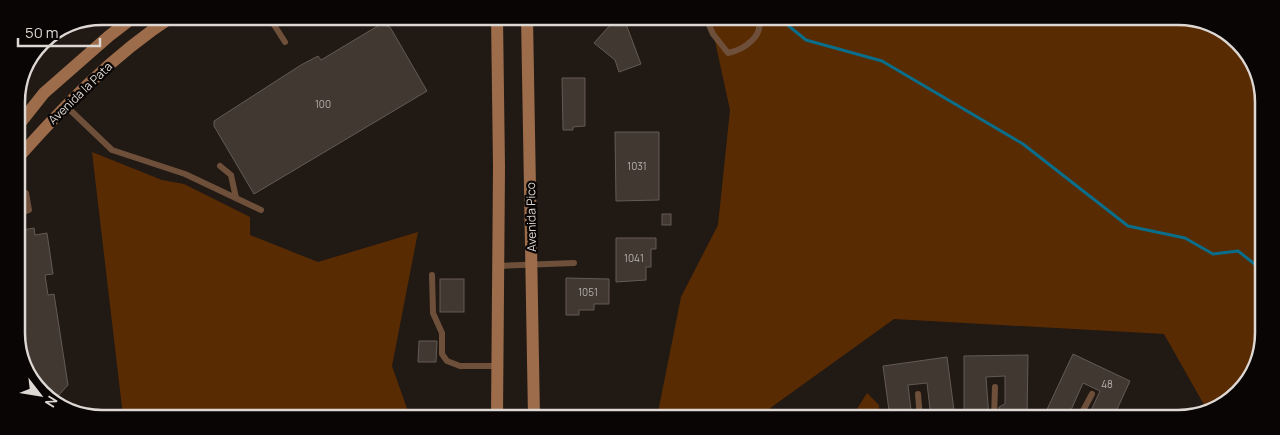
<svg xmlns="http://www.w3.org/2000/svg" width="1280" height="435" font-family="Manrope,sans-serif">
<rect width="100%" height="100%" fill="#211914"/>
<g fill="#592b03">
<path d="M710 18 1200 19 1242 45 1262 86 1261 355 1230 401 1207 410 1164 334 894 319 758 417H657L681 297 718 225 730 110Z"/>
<path d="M92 152 162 180 184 184 250 217V235L318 262 418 232 392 366 410 417 123 416Z"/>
<path d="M867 393 879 405V418H846L857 409Z"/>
</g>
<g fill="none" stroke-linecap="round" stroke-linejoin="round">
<path stroke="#0a6e8b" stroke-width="3" d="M779 18 806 40 882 61 1023 144 1128 226 1185 238 1213 254 1238 251 1261 269"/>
</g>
<g fill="#423832" stroke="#645a53">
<path d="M621 20 623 25 626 24 641 64 619 72 615 60 594 43 611 24Z"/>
<path d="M381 24 390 27 427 91 254 194 214 126V121L301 65 318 56 321 60Z"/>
<path d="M562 78H585V126L573 127V130H563Z"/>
<path d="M615 132H659V200L616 201Z"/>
<rect x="662" y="214" width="9" height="11"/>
<path d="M34 228 35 235 47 233 53 274 45 275 48 295 54 294 68 385 59 395 48 396 38 390 18 349 17 231Z"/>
<path d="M616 238H656V249H651V267H646V280L616 282Z"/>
<path d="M566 278 609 279V304H594V310H579V315H566Z"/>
<rect x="440" y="279" width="24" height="33"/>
<path d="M419 341H437L436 362H418Z"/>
<path d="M1073 354 1130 381 1113 418H1085L1088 417 1100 391 1083 383 1071 410 1077 412 1074 418H1043Z"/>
<path d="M1028 355 1027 418H999V407L1005 404V376L986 377 989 418H964V356Z"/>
<path d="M947 357 955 418H931L927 383 908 385 912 418H890L883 366Z"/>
</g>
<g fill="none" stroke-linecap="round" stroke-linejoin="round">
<g stroke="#6e4f3a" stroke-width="6">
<path d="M269 17 285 42"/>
<path d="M706 18 713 34 728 53C743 50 765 36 758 18"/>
<path d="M66 106 112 150 185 174 261 210"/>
<path d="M220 166 231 175 236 198"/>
<path d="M17 214 29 210 26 193"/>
<path d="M497 266 574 263"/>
<path d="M432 275 433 313 442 333V354L447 361 460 366H497"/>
<path d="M918 394 920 418"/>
<path d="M994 418 995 387"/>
<path d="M1079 418 1092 394"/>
</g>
<g stroke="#9d6c4a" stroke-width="12">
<path d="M527 17 534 417"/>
<path d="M17 127 44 93 109 36 135 16"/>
<path d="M17 159C64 106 113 55 173 16"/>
<path d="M497 417 499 167 497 17"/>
</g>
</g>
<g text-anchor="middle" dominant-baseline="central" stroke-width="4.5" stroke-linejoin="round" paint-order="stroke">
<g font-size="10" fill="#b7b0ac">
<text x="323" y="104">100</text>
<text x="637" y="166">1031</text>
<text x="634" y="258">1041</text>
<text x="588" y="292">1051</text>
<text x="1107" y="384">48</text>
</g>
<g font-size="12" fill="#ded8d4" stroke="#080504">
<text transform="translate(80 93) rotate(-44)">Avenida la Pata</text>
<text transform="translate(531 217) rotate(-91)">Avenida Pico</text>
</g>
</g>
<path d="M0 0H1280V435H0ZM102 25H1178A77 77 0 0 1 1255 102V333A77 77 0 0 1 1178 410H102A77 77 0 0 1 25 333V102A77 77 0 0 1 102 25Z" fill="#080504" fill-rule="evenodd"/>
<path fill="none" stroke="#ded8d4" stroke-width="2.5" d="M102 25H1178A77 77 0 0 1 1255 102V333A77 77 0 0 1 1178 410H102A77 77 0 0 1 25 333V102A77 77 0 0 1 102 25Z"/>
<g transform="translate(40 395) rotate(121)" stroke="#080504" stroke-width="4" paint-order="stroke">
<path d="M0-4L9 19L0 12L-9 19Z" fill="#ded8d4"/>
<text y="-8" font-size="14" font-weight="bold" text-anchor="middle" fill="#ded8d4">N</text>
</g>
<path d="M18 38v8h82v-8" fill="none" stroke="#ded8d4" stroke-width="2.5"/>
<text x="25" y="38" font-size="15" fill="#ded8d4" stroke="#080504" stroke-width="4" paint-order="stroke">50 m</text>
</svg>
